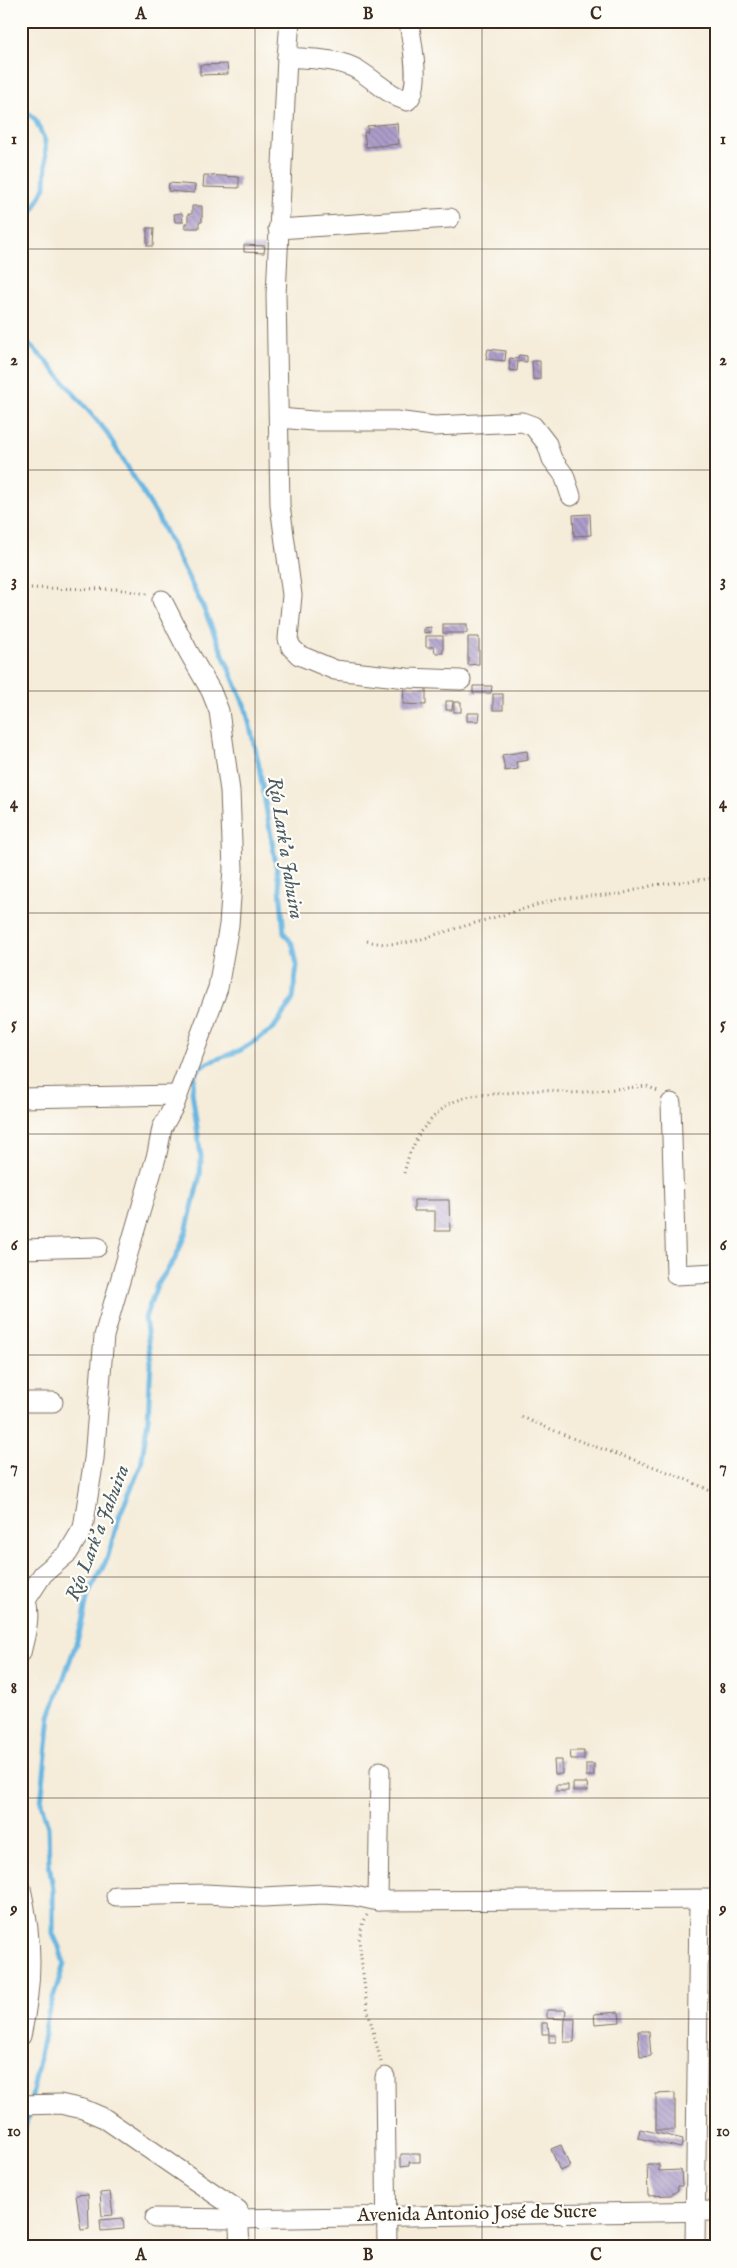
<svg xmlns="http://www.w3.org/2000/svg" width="737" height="2268" font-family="'IM FELL English',serif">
<defs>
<pattern id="building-back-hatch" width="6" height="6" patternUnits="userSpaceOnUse" patternTransform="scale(1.25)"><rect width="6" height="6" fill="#ac9dca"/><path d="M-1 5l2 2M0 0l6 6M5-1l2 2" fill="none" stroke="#8d80a3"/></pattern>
</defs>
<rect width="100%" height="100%" fill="#fdfcf7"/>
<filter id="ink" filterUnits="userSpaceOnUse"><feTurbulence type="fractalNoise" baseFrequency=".02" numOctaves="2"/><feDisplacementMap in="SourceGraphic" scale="10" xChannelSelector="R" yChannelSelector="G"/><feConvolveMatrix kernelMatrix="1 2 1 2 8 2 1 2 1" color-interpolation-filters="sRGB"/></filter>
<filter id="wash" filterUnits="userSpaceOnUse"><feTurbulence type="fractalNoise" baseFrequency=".0096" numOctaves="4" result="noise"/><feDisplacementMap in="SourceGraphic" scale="20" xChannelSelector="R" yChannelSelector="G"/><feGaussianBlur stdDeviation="1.12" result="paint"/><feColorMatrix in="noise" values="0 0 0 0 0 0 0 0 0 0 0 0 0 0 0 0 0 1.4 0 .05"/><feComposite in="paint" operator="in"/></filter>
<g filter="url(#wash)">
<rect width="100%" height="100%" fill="#f5ecd9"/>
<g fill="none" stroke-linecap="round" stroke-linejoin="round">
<g stroke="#67b6e1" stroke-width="5">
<path d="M21 107 35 119 45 141 46 163 45 187 21 233"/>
<path d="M21 333 26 341 47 362 105 430 156 514 203 607 246 709 258 761 280 888 284 933 293 945 297 965 293 999 273 1029 241 1050 207 1063 196 1071 192 1091 201 1157 200 1175 186 1232 175 1259 157 1285 145 1318 151 1362 148 1419 141 1465 120 1514 107 1559 88 1595 79 1635 50 1716 41 1803 48 1827 49 1863 53 1889V1934L59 1947 64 1964 48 2014 31 2101"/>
<path d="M21 2148 29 2109"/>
<path d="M21 2199 27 2213 25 2243 23 2247"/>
</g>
</g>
<g id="blocks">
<g fill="url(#building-back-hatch)">
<path d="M227 64 228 74 200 75V65Z"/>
<path d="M397 123 399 144 366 147 364 132H368L367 126Z"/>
<path d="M204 175 239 177V188L203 187Z"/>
<path d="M169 183 195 185 194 193 168 191Z"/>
<path d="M192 206H202V222H199V228H185V223H188V214H192Z"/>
<path d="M182 213 183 222H175L174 214Z"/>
<path d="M147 228H154L153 246H147Z"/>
<path d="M244 245 265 246 264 253 244 252Z"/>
<path d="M488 349 506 351 505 361 486 359Z"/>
<path d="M519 355 527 356V362L518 361 517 371 509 370 510 358 518 359Z"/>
<path d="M532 361H540V379L533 380Z"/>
<path d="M590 514 591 535 574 536 573 515Z"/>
<rect x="443" y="624" width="24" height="9"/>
<path d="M431 627V632L424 633V628Z"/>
<path d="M426 636H443V653H435L434 647H426Z"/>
<path d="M468 637H479V664L468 665Z"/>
<path d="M404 686H426V705L403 704Z"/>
<path d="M473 686H492L491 693H473Z"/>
<rect x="493" y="694" width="10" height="16"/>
<path d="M446 701H453L452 710H446Z"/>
<rect x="454" y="702" width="7" height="10"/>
<path d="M467 713H480L479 721H467Z"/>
<path d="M527 751 528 760 516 762 518 769 505 771 502 755Z"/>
<path d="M414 1200H449L450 1231H435V1211H414Z"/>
<path d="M570 1751H584V1759H571Z"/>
<path d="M554 1760H562V1774H555Z"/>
<rect x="586" y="1764" width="8" height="12"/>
<path d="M573 1783H587L588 1791H573Z"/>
<rect x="556" y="1785" width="12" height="6"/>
<path d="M547 2010H566L565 2019H575L574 2042H564L565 2019 547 2018Z"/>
<path d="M619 2012 620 2022 595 2024 594 2014Z"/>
<path d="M542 2023H548L549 2034H542Z"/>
<path d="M638 2031H649L651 2056 640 2057Z"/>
<rect x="549" y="2035" width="7" height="7"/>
<path d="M675 2093V2130H656V2094Z"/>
<path d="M640 2129 683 2139 681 2148 638 2138Z"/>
<path d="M561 2145 570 2167 560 2171 551 2149Z"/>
<path d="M401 2154H420V2162H409V2165L401 2166Z"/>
<path d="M647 2164H659V2171L681 2170 682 2186H678V2190L671 2195 648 2196Z"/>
<path d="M110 2192 113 2215 102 2216 100 2193Z"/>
<path d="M88 2194 89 2229 81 2230 76 2195Z"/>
<path d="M123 2218 124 2229 101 2231 100 2220Z"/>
</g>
</g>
</g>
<g filter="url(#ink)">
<use href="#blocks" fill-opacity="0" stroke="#7c6e5f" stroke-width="1"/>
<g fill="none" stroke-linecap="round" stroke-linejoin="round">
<g stroke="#7c6e5f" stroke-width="21">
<g id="minor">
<path d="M290 21 287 57C309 59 339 58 358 70 375 80 388 95 407 101 423 88 411 41 409 21"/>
<path d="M287 57 276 295 280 505 292 595 288 639 291 647 299 655 335 670 407 678 461 680"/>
<path d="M278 229 450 218"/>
<path d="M280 418 313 421H396L434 426 522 422 533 426 547 444 552 459 564 475 571 496"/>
<path d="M21 1098 178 1095"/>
<path d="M671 1103 676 1275 716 1273"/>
<path d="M21 1249 97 1247"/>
<path d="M21 1402H53"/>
<path d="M21 1653C25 1635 31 1618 26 1600L43 1574 68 1553 83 1528 94 1459 104 1336 157 1154 162 1128 174 1106 218 988 229 925 233 869 230 791 219 711 211 691 188 651 162 600"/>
<path d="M21 1888C33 1942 33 1982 21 2036"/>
<path d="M116 1896 205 1894 263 1897 323 1894 355 1896 378 1901 716 1899"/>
<path d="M378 1901 380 1771"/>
<path d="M385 2077 387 2247"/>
<path d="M21 2105 60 2104 83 2109 104 2118 238 2210 240 2247"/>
<path d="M155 2218 239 2219 716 2211"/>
<path d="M695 2247 699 1900"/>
</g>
</g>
<g stroke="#7c6e5f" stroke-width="3" stroke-dasharray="1 4" stroke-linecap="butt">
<path d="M21 588 116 589 147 594"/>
<path d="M367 941C390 947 412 943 434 935L561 898 621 894 654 885 716 878"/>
<path d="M404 1173 409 1155 420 1132 435 1115 450 1103 470 1096 541 1090 574 1093 647 1086 660 1092"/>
<path d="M522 1417C539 1424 555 1431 572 1438 621 1457 670 1469 716 1494"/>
<path d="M367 1915 363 1921 359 1940 367 2007 381 2062"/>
</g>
<use href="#minor" stroke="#fff" stroke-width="19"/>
</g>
</g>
<path fill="none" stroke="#3b2a1e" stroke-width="1" stroke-opacity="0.55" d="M255 21V2247M482 21V2247M21 249H716M21 470H716M21 691H716M21 913H716M21 1134H716M21 1355H716M21 1577H716M21 1798H716M21 2019H716"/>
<g text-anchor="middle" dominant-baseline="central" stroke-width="4.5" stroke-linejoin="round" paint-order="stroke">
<g font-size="19" fill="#3b2a1e" stroke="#fdfcf7">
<text transform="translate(477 2214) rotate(-1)">Avenida Antonio José de Sucre</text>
</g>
<g font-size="20" font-style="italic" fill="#4a5b62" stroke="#fdfcf7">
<text transform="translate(285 848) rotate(81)">Río Lark’a Jahuira</text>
<text transform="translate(98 1533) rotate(-69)">Río Lark’a Jahuira</text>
</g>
</g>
<rect width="737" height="2268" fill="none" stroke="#fdfcf7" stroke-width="55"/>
<rect x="28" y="28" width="682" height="2212" fill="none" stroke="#3b2a1e" stroke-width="2"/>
<g font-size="16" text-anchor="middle" font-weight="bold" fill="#3b2a1e">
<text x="141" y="19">A</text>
<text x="368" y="19">B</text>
<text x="596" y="19">C</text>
<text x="14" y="144">1</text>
<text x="723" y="144">1</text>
<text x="14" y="365">2</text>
<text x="723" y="365">2</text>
<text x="14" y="586">3</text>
<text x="723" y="586">3</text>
<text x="14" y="808">4</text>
<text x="723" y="808">4</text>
<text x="14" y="1029">5</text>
<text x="723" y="1029">5</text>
<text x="14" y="1250">6</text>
<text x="723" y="1250">6</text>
<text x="14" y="1472">7</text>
<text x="723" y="1472">7</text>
<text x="14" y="1693">8</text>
<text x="723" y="1693">8</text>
<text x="14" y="1914">9</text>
<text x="723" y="1914">9</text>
<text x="14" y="2136">10</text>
<text x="723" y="2136">10</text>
<text x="141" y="2260">A</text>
<text x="368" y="2260">B</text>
<text x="596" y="2260">C</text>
</g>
</svg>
